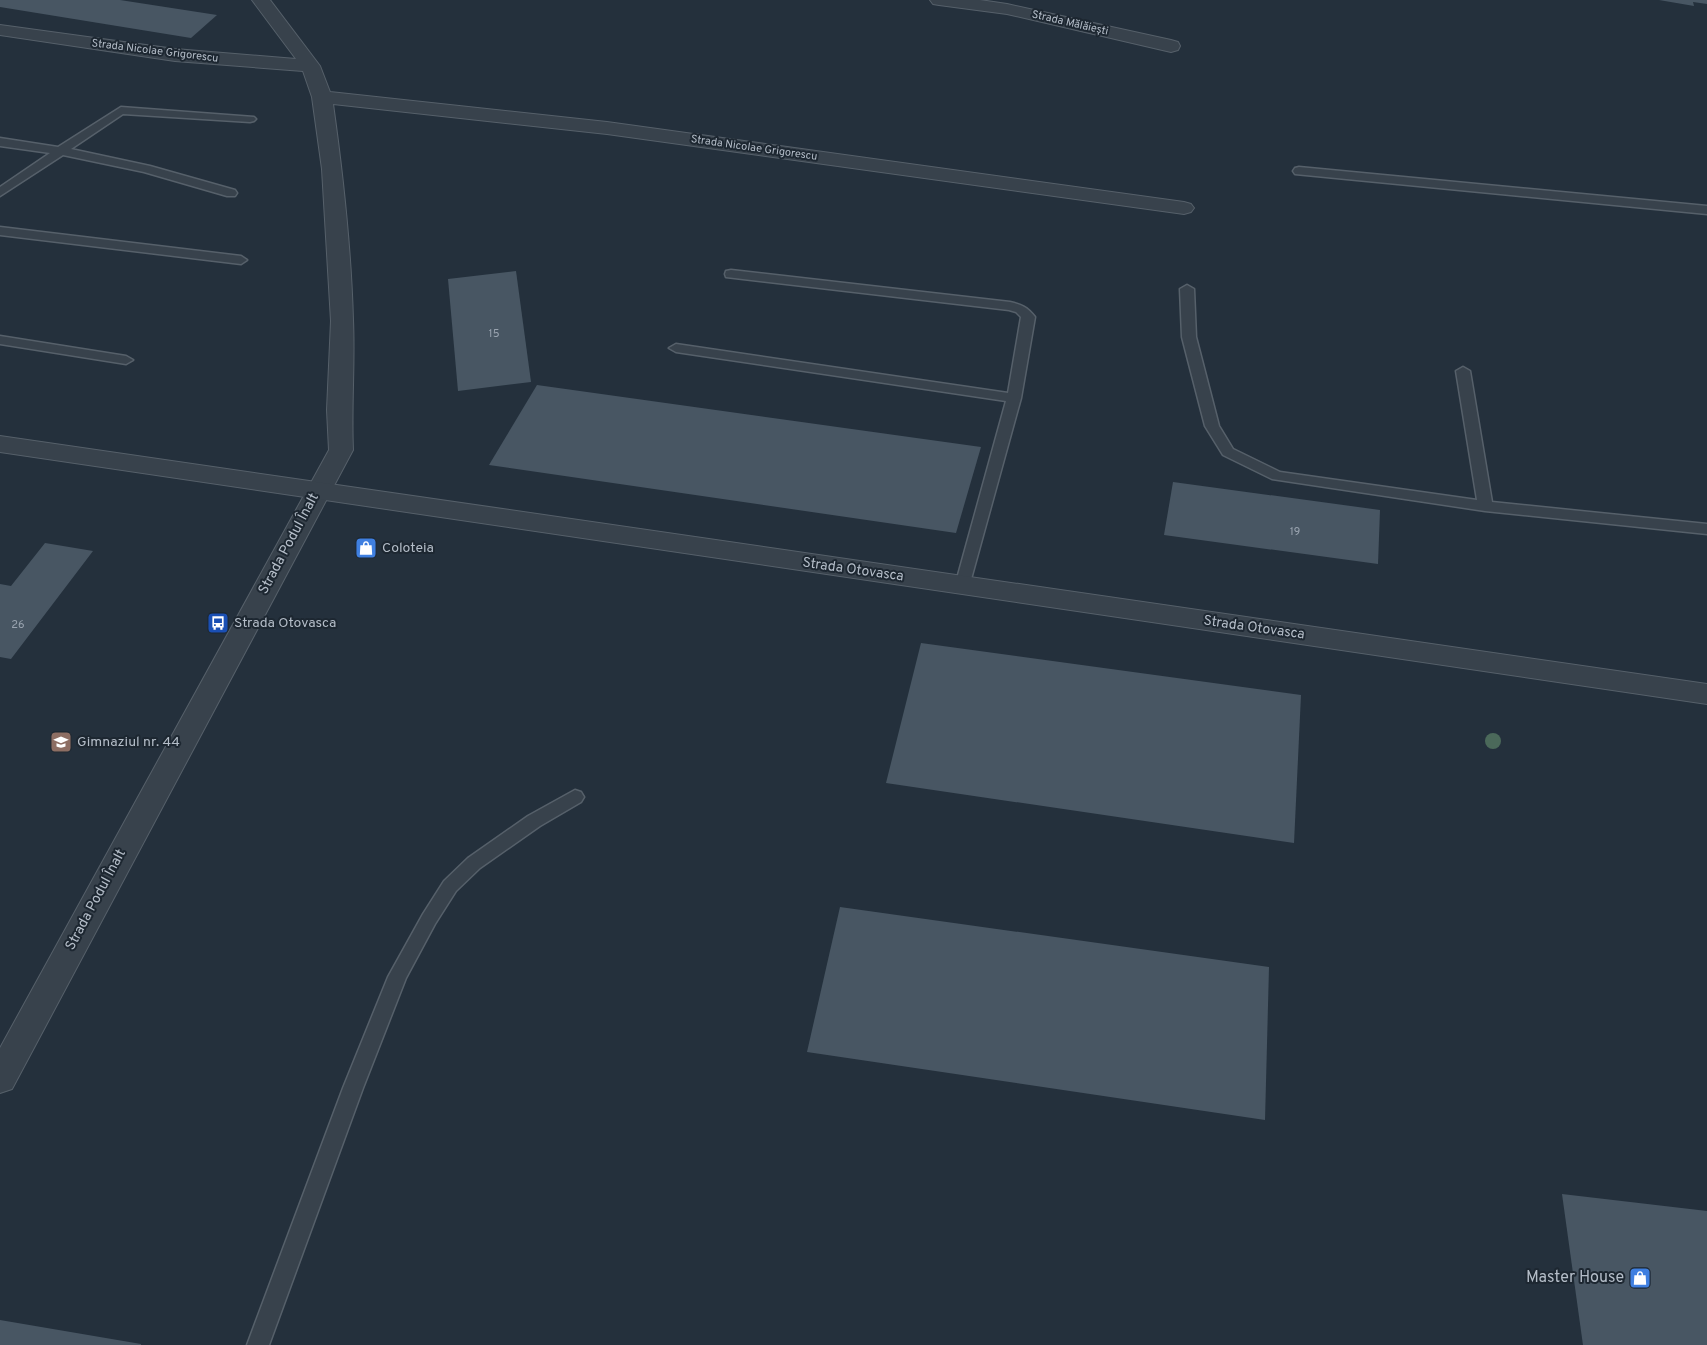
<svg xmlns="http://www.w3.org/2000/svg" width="1707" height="1345" font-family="Overpass,sans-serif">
<rect width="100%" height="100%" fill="#24303c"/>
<g fill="#485663">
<path d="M0 0H120L217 15 191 38 0 7Z"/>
<path d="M1659 0H1707V4L1693 2 1694 6Z"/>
<path d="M516 271 531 382 458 391 448 279Z"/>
<path d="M537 385 981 447 956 533 489 465Z"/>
<path d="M1173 482 1380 510 1378 564 1164 535Z"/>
<path d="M45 543 93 551 11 659 0 657V584L11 586Z"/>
<path d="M921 643 1301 695 1294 843 886 783Z"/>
<path d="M840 907 1269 967 1265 1120 807 1052Z"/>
<path d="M1562 1194 1707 1211V1345H1583Z"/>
<path d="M0 1320 141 1344V1345H0Z"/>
</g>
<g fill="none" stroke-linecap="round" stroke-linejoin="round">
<g stroke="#56606a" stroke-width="3">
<g id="service">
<path d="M121 107 254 117 256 119 254 121 250 122 123 114 71 149 150 166 235 190 237 193 235 196H227L144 172 63 155 0 196V187L50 153 0 146V138L58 147Z"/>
<path d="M1299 167 1707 206V214L1295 174 1293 171 1295 168Z"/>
<path d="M0 227 241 256 247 260 241 264 0 235Z"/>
<path d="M731 270 1010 302C1022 305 1027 307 1035 317L1021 398 968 590 963 591 958 590 955 586 1006 401 676 352 669 348 676 344 1008 393 1021 317 1016 312 1009 310 726 277 725 274 726 271Z"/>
<path d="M1187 285 1194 289 1196 337 1219 426 1233 449 1280 472 1477 500 1456 371 1463 367 1470 371 1492 502 1707 524V534L1485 511 1272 479 1223 455 1205 426 1182 337 1180 289Z"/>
<path d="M0 336 126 356 133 360 126 364 0 344Z"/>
<path d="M575 790 581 792 584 797 581 802 540 826 480 868 456 891 435 924 406 978 363 1088 269 1345H247L343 1088 388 977 423 914 444 881 468 858 528 816Z"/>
</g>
</g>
<g stroke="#56606a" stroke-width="2">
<g id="minor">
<path d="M252 0H270L320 66 330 92 607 122 1184 202 1191 204 1194 208 1191 212 1184 214 607 134 333 104C343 175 351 248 353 320 355 364 351 407 353 450L12 1089 0 1093V1048L329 450 327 410 331 321 322 169 312 97 303 71 175 61 0 35V25L175 49 296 59Z"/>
<path d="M930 0H980L1007 4 1171 40 1178 42 1180 46 1178 50 1171 52 1007 14 939 5 933 4Z"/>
</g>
</g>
<g stroke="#56606a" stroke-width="2">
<path id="tertiary" d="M0 436 1707 684V704L0 452Z"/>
</g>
<use href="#service" fill="#38424c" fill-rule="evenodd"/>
<use href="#minor" fill="#38424c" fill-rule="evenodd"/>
<use href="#tertiary" fill="#38424c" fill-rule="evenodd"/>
</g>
<circle fill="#4b695a" cx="1493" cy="741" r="8"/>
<defs>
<g id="shop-square" transform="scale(1.125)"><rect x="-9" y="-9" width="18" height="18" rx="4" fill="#3f7fe0" stroke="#1d2731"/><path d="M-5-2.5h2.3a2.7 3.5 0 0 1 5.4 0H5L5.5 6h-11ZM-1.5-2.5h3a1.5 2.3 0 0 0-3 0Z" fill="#fff"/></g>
<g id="bus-square" transform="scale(1.125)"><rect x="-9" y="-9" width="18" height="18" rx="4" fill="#1a4fb4" stroke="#1d2731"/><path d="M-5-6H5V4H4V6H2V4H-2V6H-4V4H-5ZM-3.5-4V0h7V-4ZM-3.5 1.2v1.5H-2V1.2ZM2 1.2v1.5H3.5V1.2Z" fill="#fff"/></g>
<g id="school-square" transform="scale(1.125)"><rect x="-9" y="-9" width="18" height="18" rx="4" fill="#8d6e63" stroke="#1d2731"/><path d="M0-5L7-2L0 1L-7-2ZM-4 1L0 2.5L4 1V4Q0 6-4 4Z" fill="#fff"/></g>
</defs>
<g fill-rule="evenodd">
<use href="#shop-square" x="366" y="548"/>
<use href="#bus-square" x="218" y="623"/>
<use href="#school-square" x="61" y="742"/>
<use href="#shop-square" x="1640" y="1278"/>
</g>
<g text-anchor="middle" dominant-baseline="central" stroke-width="4" stroke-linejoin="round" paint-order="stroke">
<g font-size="11" fill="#b4bdc8" stroke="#1d2731">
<text transform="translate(1070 23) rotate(13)">Strada Mălăiești</text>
<text transform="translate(155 51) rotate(7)">Strada Nicolae Grigorescu</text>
<text transform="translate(754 148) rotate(8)">Strada Nicolae Grigorescu</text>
</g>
<g font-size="11" fill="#99a3af">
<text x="494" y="334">15</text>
<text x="1295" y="532">19</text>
<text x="18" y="625">26</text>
</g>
<g font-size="14" fill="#b4bdc8" stroke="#1d2731">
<text transform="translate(289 544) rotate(-62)">Strada Podul Înalt</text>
<text transform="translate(853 570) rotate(8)">Strada Otovasca</text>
<text transform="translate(1254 628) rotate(8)">Strada Otovasca</text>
<text transform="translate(96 900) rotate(-62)">Strada Podul Înalt</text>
</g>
<g font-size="14" fill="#b4bdc8" stroke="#1d2731" text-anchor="start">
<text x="382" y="548">Coloteia</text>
<text x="234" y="623">Strada Otovasca</text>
<text x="77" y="742">Gimnaziul nr. 44</text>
</g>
<g font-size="16" fill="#b4bdc8" stroke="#1d2731" text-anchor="end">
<text x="1624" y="1278">Master House</text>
</g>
</g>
</svg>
